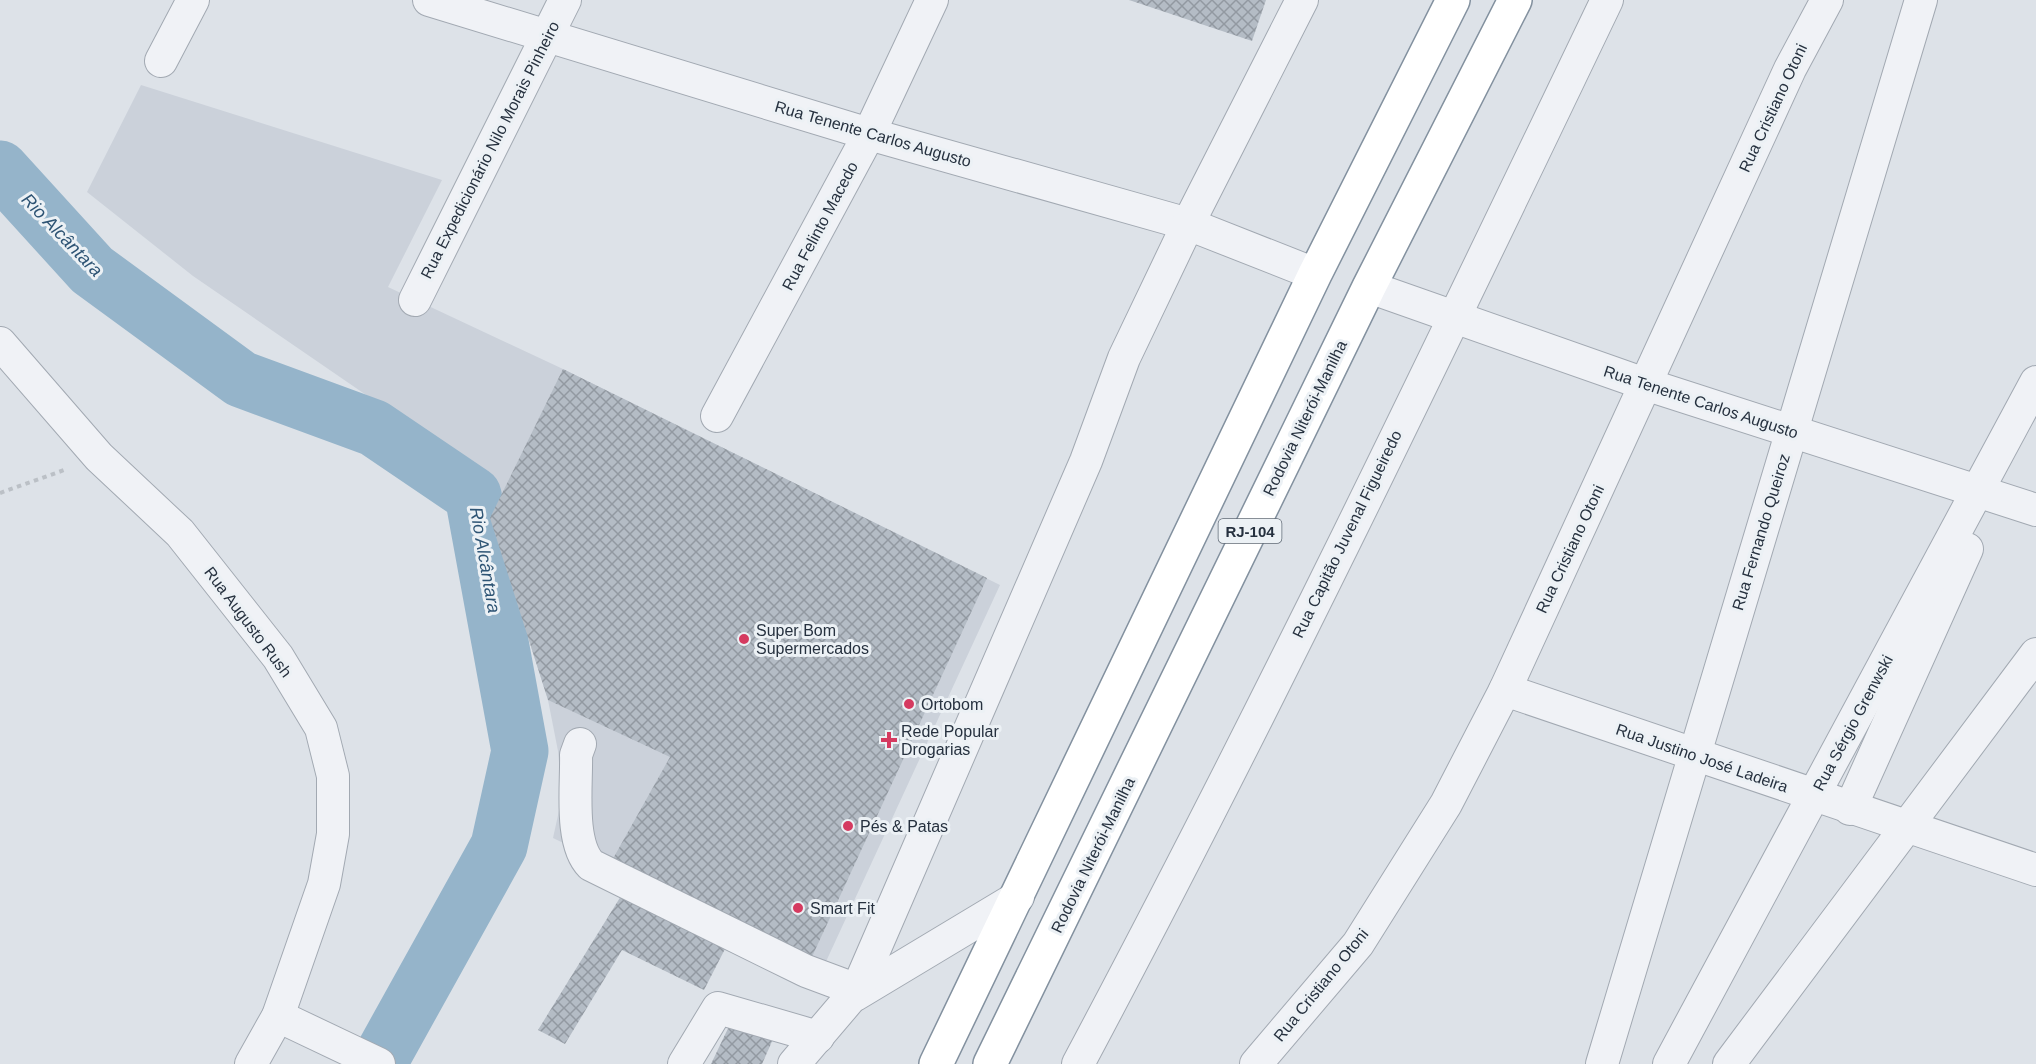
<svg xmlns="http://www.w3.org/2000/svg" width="2036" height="1064" font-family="Arial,sans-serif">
<defs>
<pattern id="building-cross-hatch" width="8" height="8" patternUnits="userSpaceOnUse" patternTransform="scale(1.5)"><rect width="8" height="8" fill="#b4bcc5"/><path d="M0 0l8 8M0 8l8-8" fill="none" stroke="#9299a1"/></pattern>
</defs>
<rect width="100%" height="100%" fill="#dde2e8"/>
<path fill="#cbd1da" d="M141 85 442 180 388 287 563 369 1000 585 823 968 553 838 562 797 558 751 548 700 490 518 471 467 193 276 87 192Z"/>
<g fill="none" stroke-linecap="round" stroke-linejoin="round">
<path stroke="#95b4ca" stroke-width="57" d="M0 169 92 270 241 379 374 428 473 495 520 751 499 846 378 1064"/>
</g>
<g fill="url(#building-cross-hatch)">
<path d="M1129 0H1266L1252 41Z"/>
<path d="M563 369 987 578 810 961 610 864 670 757 548 700 490 518Z"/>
<path d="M621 896 725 949 704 990 622 950 565 1044 538 1030Z"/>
<path d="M733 1018 774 1037 762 1064H711Z"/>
</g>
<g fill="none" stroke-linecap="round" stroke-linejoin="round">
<g stroke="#a2a9b2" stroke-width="34">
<g id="minor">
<path d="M429 0 869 134 1188 224 1315 274"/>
<path d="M161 61 193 0"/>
<path d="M1369 287 1645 384 2036 510"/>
<path d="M415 300 565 0"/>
<path d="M0 343 99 457 180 533 278 657 321 728 333 776V834L324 884 278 1016 251 1064"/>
<path d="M717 416 869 134 932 0"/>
<path d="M1505 690 2036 870"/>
<path d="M580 744 576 755C577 784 569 843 591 865L806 971 857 990"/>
<path d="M1850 809 1967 549"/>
<path d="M855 995 1018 897"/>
<path d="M278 1016 379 1064"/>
<path d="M684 1064 718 1008 818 1037"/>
<path d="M794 1064 857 990 1086 461 1124 358 1188 224 1302 0"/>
<path d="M1078 1064C1264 715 1436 357 1607 0"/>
<path d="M1256 1064 1358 944 1446 804 1505 690 1790 69 1827 0"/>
<path d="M1602 1064 1921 0"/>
<path d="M1669 1064 2036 382"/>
<path d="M1729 1064 2036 654"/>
</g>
</g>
<g stroke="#83919f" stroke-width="36">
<g id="highway">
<path d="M936 1064 1315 274 1453 0"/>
<path d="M990 1064 1369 287 1515 0"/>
</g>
</g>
<path stroke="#bbc0c6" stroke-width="4" stroke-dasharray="4.5 4.5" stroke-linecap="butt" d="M0 493 67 469"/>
<use href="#minor" stroke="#f0f2f6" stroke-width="32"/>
<use href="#highway" stroke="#fff" stroke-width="33"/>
</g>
<g fill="#d53a60" stroke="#ecf1f5" stroke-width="2">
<circle cx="744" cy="639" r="6"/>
<circle cx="909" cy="704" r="6"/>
<path d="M886 731h6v6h6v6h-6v6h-6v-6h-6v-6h6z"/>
<circle cx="848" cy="826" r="6"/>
<circle cx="798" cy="908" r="6"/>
</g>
<g text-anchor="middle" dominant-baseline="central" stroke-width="6" stroke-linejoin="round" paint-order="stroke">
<rect fill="#ecf1f5" stroke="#616b76" stroke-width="1.5" x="1218.5" y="519" width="63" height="24" rx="4.5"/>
<g font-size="15" font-weight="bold" fill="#26313f">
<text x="1250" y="531">RJ-104</text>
</g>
<g font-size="16" fill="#26313f" stroke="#ecf1f5">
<text transform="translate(1773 108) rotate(-65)">Rua Cristiano Otoni</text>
<text transform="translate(873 134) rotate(16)">Rua Tenente Carlos Augusto</text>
<text transform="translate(490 150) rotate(-63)">Rua Expedicionário Nilo Morais Pinheiro</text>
<text transform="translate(820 226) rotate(-62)">Rua Felinto Macedo</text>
<text transform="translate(1701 402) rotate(18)">Rua Tenente Carlos Augusto</text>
<text transform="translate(1305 418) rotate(-64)">Rodovia Niterói-Manilha</text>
<text transform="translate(1761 532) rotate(-73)">Rua Fernando Queiroz</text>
<text transform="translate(1347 534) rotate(-64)">Rua Capitão Juvenal Figueiredo</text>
<text transform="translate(1570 549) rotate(-65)">Rua Cristiano Otoni</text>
<text transform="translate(248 622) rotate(53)">Rua Augusto Rush</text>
<text transform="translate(1853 723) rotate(-62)">Rua Sérgio Grenwski</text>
<text transform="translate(1702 758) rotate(19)">Rua Justino José Ladeira</text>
<text transform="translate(1093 855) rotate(-64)">Rodovia Niterói-Manilha</text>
<text transform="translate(1321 985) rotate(-51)">Rua Cristiano Otoni</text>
</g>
<g font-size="16" fill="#26313f" stroke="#ecf1f5" text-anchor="start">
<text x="756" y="630">Super Bom<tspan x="756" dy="18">Supermercados</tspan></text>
<text x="921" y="704">Ortobom</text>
<text x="901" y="731">Rede Popular<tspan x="901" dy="18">Drogarias</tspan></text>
<text x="860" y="826">Pés &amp; Patas</text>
<text x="810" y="908">Smart Fit</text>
</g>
<g font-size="18" font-style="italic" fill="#2e5474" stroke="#ecf1f5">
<text transform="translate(62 235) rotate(46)">Rio Alcântara</text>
<text transform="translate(485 560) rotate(80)">Rio Alcântara</text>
</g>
</g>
</svg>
